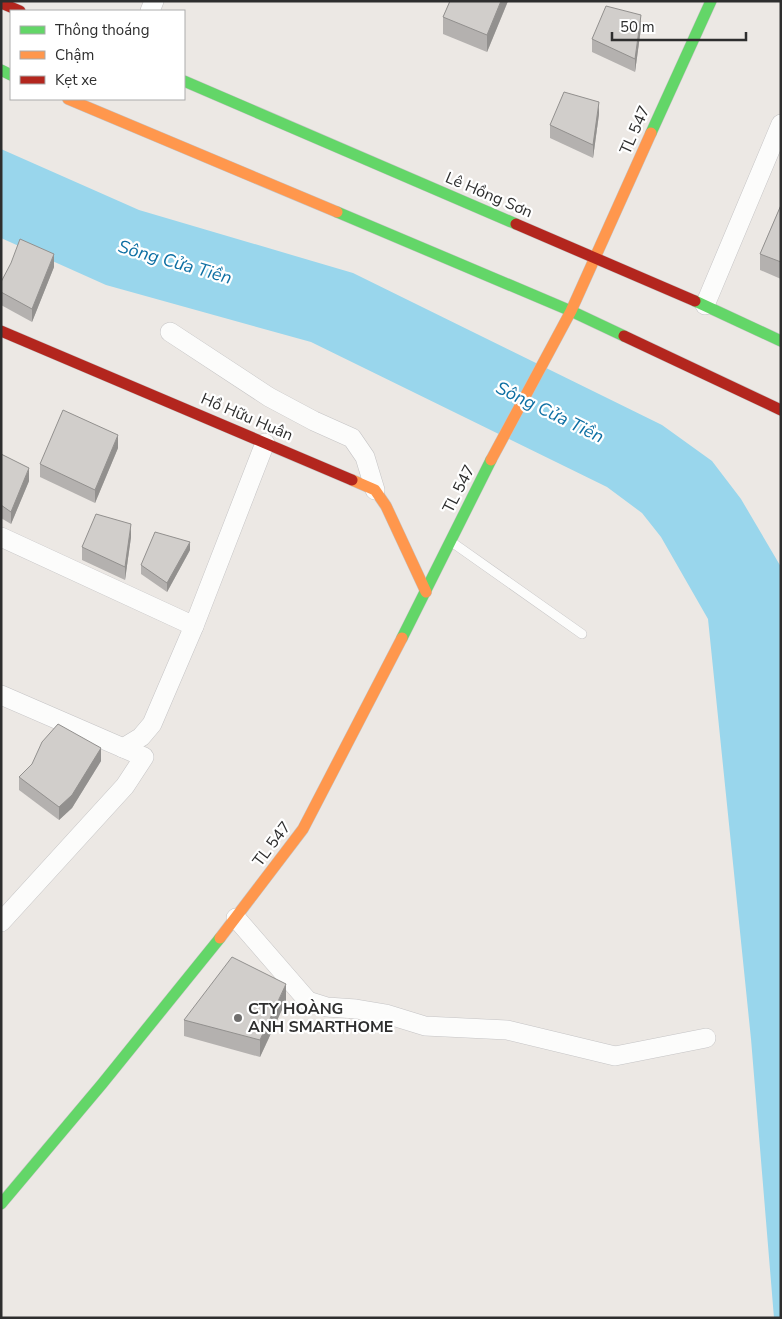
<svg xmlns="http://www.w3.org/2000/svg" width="782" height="1319" font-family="'Nunito Sans',sans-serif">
<rect width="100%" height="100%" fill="#ece8e4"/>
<path fill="#99d6ec" d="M1 149 139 210 353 273 662 425 712 461 741 499 781 567V1318H774L751 1039 708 619 661 537 642 513 607 487 311 342 106 285 1 238Z"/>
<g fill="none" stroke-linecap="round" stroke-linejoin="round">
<g stroke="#c5c4c5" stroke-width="10">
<path id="lane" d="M453 543 582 634"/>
</g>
<g stroke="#c5c4c5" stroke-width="20">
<g id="street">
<path d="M150 11 154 1"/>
<path d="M705 305 781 124"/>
<path d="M170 332 269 397 314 421 352 438 365 457 375 490"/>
<path d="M1 537 194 626"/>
<path d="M1 695 144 757 125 786 1 922"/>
<path d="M123 748 141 737 152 724 194 626 265 443"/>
<path d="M236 918 308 1001 327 1007 356 1009 386 1014 425 1026 507 1030 615 1056 706 1038"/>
</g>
</g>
<g stroke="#c5c4c5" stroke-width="12">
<g id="fast">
<path d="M1 70 11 75"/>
<path d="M184 81 516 224"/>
<path d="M651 133 711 1"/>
<path d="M337 212 571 311 624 336"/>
<path d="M695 301 781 341"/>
<path d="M402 638 491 460"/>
<path d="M1 1204 102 1084 220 938"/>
</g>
</g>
<g stroke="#c5c4c5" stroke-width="12">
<g id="slow">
<path d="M68 99 337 212"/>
<path d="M491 460 571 311 651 133"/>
<path d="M352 480 375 490 386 506 426 592"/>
<path d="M220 938 303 829 402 638"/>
</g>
</g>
<g stroke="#c5c4c5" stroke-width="12">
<g id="jam">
<path d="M1 3 20 11"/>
<path d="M516 224 695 301"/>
<path d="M1 331 352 480"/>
<path d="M624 336 781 410"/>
</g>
</g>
<use href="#lane" stroke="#fcfcfb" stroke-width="9"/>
<use href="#street" stroke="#fcfcfb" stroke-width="19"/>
<use href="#fast" stroke="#63d668" stroke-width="11"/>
<use href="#slow" stroke="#ff974d" stroke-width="11"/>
<use href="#jam" stroke="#b3261e" stroke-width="11"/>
</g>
<g fill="#b4b1af">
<path d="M450 1H508L487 52 443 34V17Z"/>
<path d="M641 28 635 72 592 52V39Z"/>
<path d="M599 114 593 158 550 138V125Z"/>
<path d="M781 205V279L760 270V254Z"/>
<path d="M54 267 32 322 1 305V282Z"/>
<path d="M118 448 95 503 40 477V464Z"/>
<path d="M1 454 29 481 11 524 1 518Z"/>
<path d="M131 537 125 580 82 560V547Z"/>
<path d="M190 550 167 592 141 574V565Z"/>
<path d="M101 761 72 808 59 820 19 790V777Z"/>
<path d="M286 1001 260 1057 184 1036V1020Z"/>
</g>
<g fill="#92908e">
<path d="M501 1H508L487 52V35Z"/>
<path d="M641 15V28L635 72V59Z"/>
<path d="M599 102V114L593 158V145Z"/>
<path d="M54 254V267L32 322V309Z"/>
<path d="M118 435V448L95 503V490Z"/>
<path d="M29 468V481L11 524V512Z"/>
<path d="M131 524V537L125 580V567Z"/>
<path d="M190 542V550L167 592V583Z"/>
<path d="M101 748V761L72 808 59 820V807Z"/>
<path d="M286 984V1001L260 1057V1040Z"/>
</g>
<g fill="#d1cecb" stroke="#92908e">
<path d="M450 1H501L487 35 443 17Z"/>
<path d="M606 6 641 15 635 59 592 39Z"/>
<path d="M564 92 599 102 593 145 550 125Z"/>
<path d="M781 205V262L760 254Z"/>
<path d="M20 239 54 254 32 309 1 292V282L11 263Z"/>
<path d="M63 410 118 435 95 490 40 464Z"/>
<path d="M1 454 29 468 11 512 1 505Z"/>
<path d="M96 514 131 524 125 567 82 547Z"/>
<path d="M155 532 190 542 167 583 141 565Z"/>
<path d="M58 724 101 748 72 795 59 807 19 777 32 764 42 742Z"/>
<path d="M232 957 286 984 260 1040 184 1020Z"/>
</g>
<circle fill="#706f6e" stroke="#fff" stroke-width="2" cx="238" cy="1018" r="5"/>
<g text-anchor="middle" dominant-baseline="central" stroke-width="4.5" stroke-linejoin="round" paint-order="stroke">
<g font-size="16" fill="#2e2e2e" stroke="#fff">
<text transform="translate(635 130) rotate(-66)">TL 547</text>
<text transform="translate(489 195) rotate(23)">Lê Hồng Sơn</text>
<text transform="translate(247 417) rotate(23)">Hồ Hữu Huân</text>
<text transform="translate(459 489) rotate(-63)">TL 547</text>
<text transform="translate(272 844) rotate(-53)">TL 547</text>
</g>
<g font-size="16" font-weight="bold" fill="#2e2e2e" stroke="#fff" text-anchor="start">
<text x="248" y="1009">CTY HOÀNG<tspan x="248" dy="18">ANH SMARTHOME</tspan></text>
</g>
<g font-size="18" font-style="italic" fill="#0d6fa3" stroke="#fff">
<text transform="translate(175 262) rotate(16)">Sông Cửa Tiền</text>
<text transform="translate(550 412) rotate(26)">Sông Cửa Tiền</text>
</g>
</g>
<rect width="782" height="1319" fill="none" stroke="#2e2e2e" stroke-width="5"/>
<rect x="10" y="10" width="175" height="90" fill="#ffffff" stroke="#ababab"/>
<rect x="20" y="26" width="25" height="8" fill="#63d668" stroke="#ababab"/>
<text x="55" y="35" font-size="15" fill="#2e2e2e">Thông thoáng</text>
<rect x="20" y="51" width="25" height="8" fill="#ff974d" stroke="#ababab"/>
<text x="55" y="60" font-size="15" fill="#2e2e2e">Chậm</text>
<rect x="20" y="76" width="25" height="8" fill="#b3261e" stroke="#ababab"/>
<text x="55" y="85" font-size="15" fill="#2e2e2e">Kẹt xe</text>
<path d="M612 32v8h134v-8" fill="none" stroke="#2e2e2e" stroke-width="2.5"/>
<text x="620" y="32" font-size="15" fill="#2e2e2e" stroke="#ffffff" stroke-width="4" paint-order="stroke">50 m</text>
</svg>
